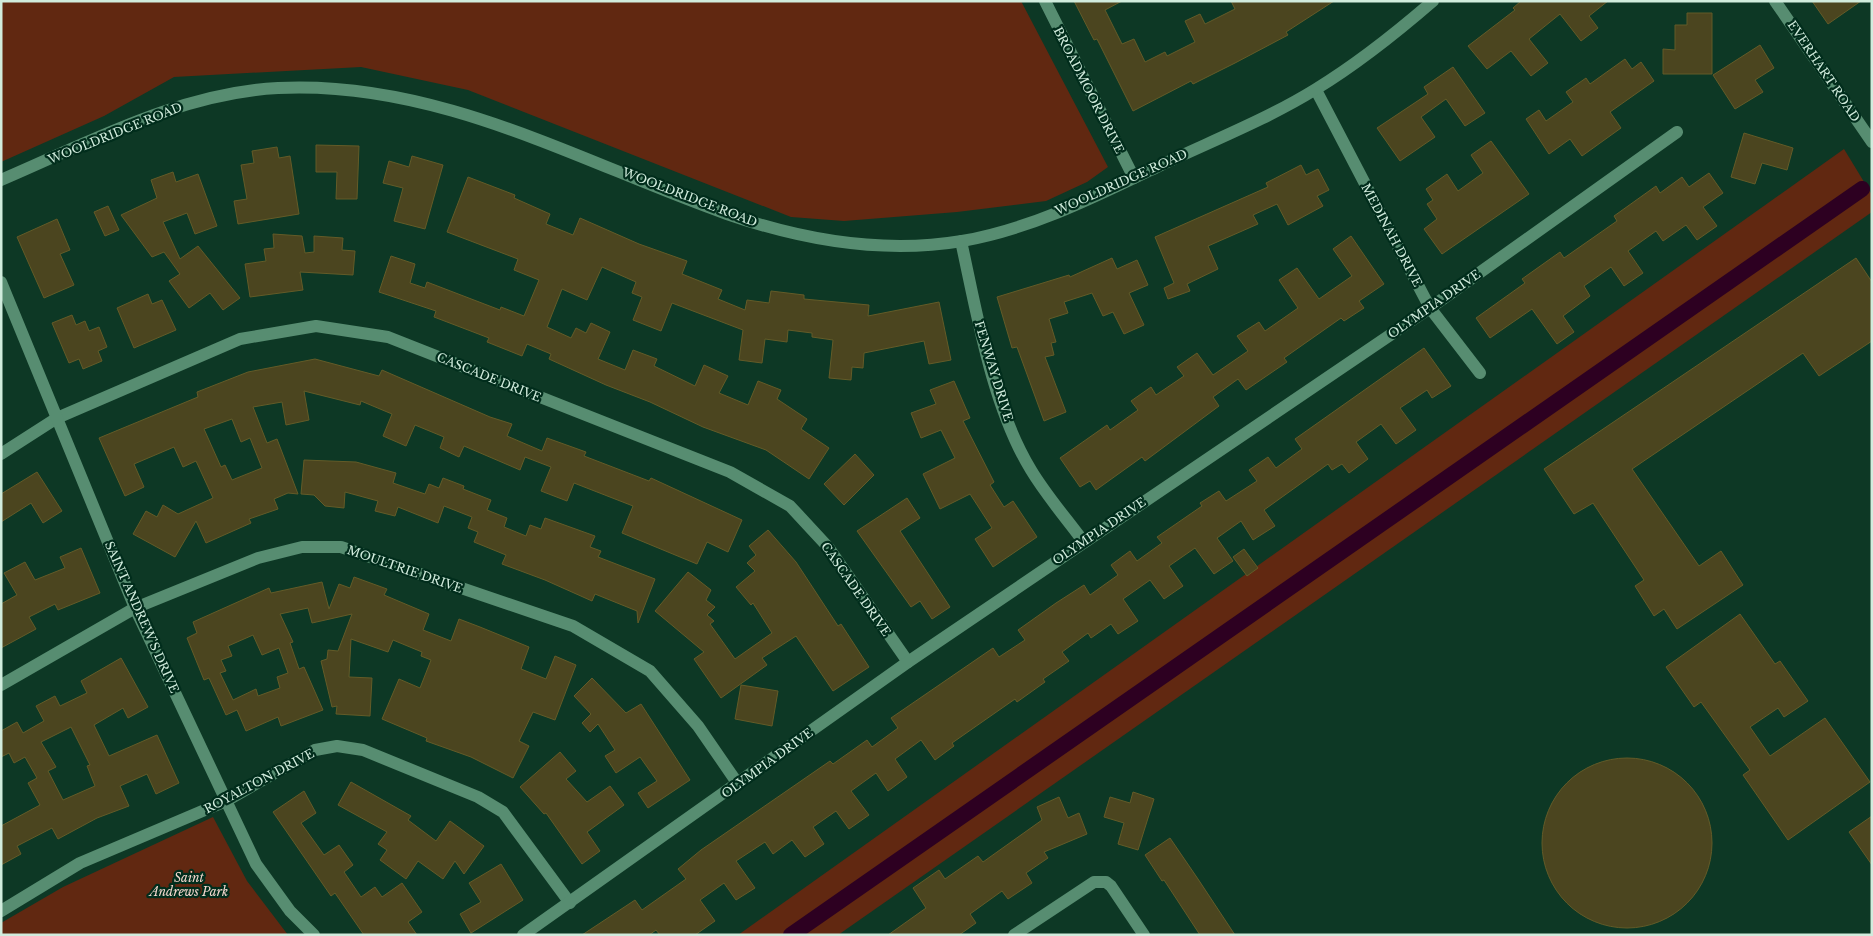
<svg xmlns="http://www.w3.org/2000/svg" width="1873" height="936" font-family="'Libre Baskerville',serif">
<rect width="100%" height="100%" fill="#0d3825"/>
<g fill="#612811">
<path d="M1 1H1021L1108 167 1087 182 1046 201 957 212 844 221 791 217 468 90 361 67 174 77 104 116 1 162Z"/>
<path d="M1844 149 1872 195V212L838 935H738Z"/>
<path d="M213 817 247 881 288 935H1V923L63 887Z"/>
</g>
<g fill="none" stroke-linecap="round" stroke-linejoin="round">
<path stroke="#2d0021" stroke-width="16" d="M791 935 1862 189"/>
</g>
<g fill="#4b451f" stroke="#635b28" fill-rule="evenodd">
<path d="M1074 1H1122L1105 10 1122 44 1134 39 1145 62 1165 52 1167 56 1195 42 1185 21 1200 14 1205 24 1235 9 1231 1H1334L1286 32 1288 35 1235 63 1193 84 1191 81 1133 111 1097 39 1094 40Z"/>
<path d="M1521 1H1608L1589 16 1598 28 1581 41 1560 14 1529 39 1548 63 1531 76 1511 51 1487 69 1468 46 1515 10 1513 8Z"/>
<path d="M1812 1H1861L1828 24Z"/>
<path d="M1687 13H1712V74H1663V49L1675 50V25H1687Z"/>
<path d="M1760 45 1774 68 1755 80 1763 92 1735 109 1713 75Z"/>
<path d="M1625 59 1632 69 1641 62 1654 81 1610 112 1621 128 1582 156 1570 139 1549 154 1526 119 1539 110 1546 121 1573 102 1566 92 1586 78 1590 84Z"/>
<path d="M1453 67 1485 113 1465 126 1446 99 1421 117 1435 137 1400 161 1377 128 1428 94 1424 87Z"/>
<path d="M1744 133 1793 148 1787 170 1762 163 1755 184 1731 177Z"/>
<path d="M1491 141 1529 194 1442 254 1424 229 1437 219 1427 204 1433 200 1426 189 1447 174 1458 191 1483 173 1471 155Z"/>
<path d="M316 145 359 146 357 199H336L337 172H316Z"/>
<path d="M277 147 279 158 290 156 299 214 238 224 234 201 247 199 241 165 254 163 252 151Z"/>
<path d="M412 156 443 165 425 229 394 221 403 188 383 183 389 161 409 167Z"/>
<path d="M1301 165 1306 175 1318 169 1329 190 1317 196 1323 206 1288 225 1277 204 1253 215 1258 224 1208 246 1218 269 1187 284 1190 291 1168 299 1164 288 1174 283 1155 237 1268 187 1266 183Z"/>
<path d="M173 172 176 182 198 174 217 226 195 234 187 213 163 222 180 259 198 246 240 298 223 310 210 293 189 308 169 281 180 274 164 252 152 257 121 215 157 198 151 180Z"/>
<path d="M1709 173 1723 193 1703 207 1717 226 1697 240 1686 225 1663 241 1656 231 1628 251 1643 273 1624 286 1611 267 1584 286 1590 296 1563 316 1574 332 1557 344 1532 309 1490 338 1476 318 1525 283 1522 279 1560 252 1564 258 1617 221 1614 216 1656 186 1660 193 1682 177 1689 187Z"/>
<path d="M468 177 515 195 514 198 550 214 546 224 573 235 580 218 639 244 687 261 682 274 722 290 718 299 745 310 747 300 769 303 771 291 804 295V299L869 305 868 316 939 302 951 360 929 364 924 341 864 353 863 368 852 367 851 380 829 378 833 340 812 337V333L788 330 787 342 765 339 762 363 739 360 743 330 672 303 661 331 633 320 642 297 632 293 636 282 602 267 587 300 562 289 547 327 571 338 576 328 586 333 591 323 610 332 598 359 625 370 633 350 657 359 654 366 695 386 704 365 728 376 719 393 748 405 758 381 781 390 777 399 807 419 801 429 829 448 809 479 766 450 703 427 650 402 606 385 549 359 551 354 527 344 522 356 487 342 489 338 434 317 436 311 379 292 391 256 415 264 410 283 425 288 427 282 500 310 501 307 524 316 539 280 514 270 518 259 447 232Z"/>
<path d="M108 206 119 230 105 236 94 212Z"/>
<path d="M57 219 70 250 60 254 74 285 44 298 17 237Z"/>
<path d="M273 234 302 236 305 253 314 252V236L343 238 342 250 355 251 353 275 300 272 303 290 250 297 245 264 266 261 264 249 274 248Z"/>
<path d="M1351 236 1384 284 1359 301 1364 308 1344 321 1341 318 1284 358 1287 362 1246 390 1238 379 1213 397 1219 406 1145 461 1142 457 1096 490 1090 481 1080 487 1060 458 1107 425 1110 430 1138 410 1131 401 1151 387 1156 395 1184 376 1177 367 1197 353 1213 375 1248 351 1237 336 1259 322 1265 331 1298 308 1279 280 1297 268 1319 299 1352 276 1333 249Z"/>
<path d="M1112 258 1117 269 1137 260 1148 285 1129 293 1144 325 1124 334 1113 312 1103 316 1092 293 1064 302 1068 313 1049 319 1056 342 1051 343 1054 355 1045 357 1066 412 1044 421 1017 347 1012 348 997 297 1069 275 1070 277Z"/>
<path d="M1856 258 1872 282V341L1819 376 1803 353 1632 469 1699 566 1721 551 1743 585 1677 629 1664 609 1654 616 1635 586 1644 580 1593 503 1574 514 1544 469Z"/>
<path d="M148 294 152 304 162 300 176 330 134 348 117 308Z"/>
<path d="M72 315 76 325 85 321 89 331 99 327 107 347 98 351 102 361 83 369 79 359 69 363 52 323Z"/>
<path d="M1424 348 1451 386 1432 398 1427 390 1400 408 1416 430 1396 444 1381 424 1356 442 1368 459 1349 473 1342 464 1332 470 1328 464 1264 510 1275 526 1253 540 1241 521 1217 538 1233 561 1214 574 1195 548 1169 566 1183 586 1164 599 1150 580 1123 599 1138 621 1118 634 1111 624 1091 638 1088 633 1062 652 1069 661 1043 679 1045 682 1017 702 1015 699 952 743 954 746 935 760 921 740 895 759 907 777 888 791 876 773 851 791 869 815 849 829 836 811 813 827 824 844 805 857 792 840 773 854 765 842 736 861 755 888 736 900 724 883 700 900 715 921 695 935H660L656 930 649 935H582L635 900 642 910 686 879 678 869 701 850 830 761 833 764 867 740 872 747 898 728 891 718 993 648 999 657 1025 640 1018 630 1056 603 1084 585 1090 595 1118 575 1111 565 1130 551 1137 561 1162 543 1157 537 1202 506 1200 503 1219 491 1226 501 1257 481 1249 470 1268 457 1276 468 1302 449 1295 439Z"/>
<path d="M315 359 379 376 382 370 490 417 512 424 507 436 542 451 547 438 586 452 584 456 649 481 651 478 742 520 728 552 707 542 697 564 622 533 633 506 574 483 567 501 541 491 551 467 525 457 520 470 464 446 459 457 440 448 444 437 415 425 406 446 383 436 392 414 361 401 360 405 304 391 309 420 286 425 282 402 253 407 267 443 277 439 298 494 288 493 274 499 278 509 249 519 251 523 206 543 196 521 175 557 133 534 146 511 157 517 163 505 178 514 213 498 196 461 183 467 174 447 134 464 144 487 125 496 99 438 198 397 197 392 248 372ZM232 419 241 442 250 438 262 468 232 480 225 465 221 467 204 429Z"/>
<path d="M954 381 970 418 963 421 994 482 990 485 1004 507 1013 501 1037 537 993 567 975 539 992 528 970 494 940 509 923 474 955 458 941 430 921 438 911 413 936 404 930 390Z"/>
<path d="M855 454 874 475 844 505 824 484Z"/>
<path d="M304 460 356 462 396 473 393 483 425 494 429 484 439 488 443 478 464 486 463 489 491 500 487 510 507 518 504 527 526 536 530 525 541 529 545 518 595 536 590 547 601 551 598 557 655 579 638 623 637 611 595 594 592 601 545 580 502 564 506 555 474 542 478 532 468 528 472 517 444 506 438 523 398 507 395 516 375 511 378 501 345 492 344 508 325 506 314 495 301 494Z"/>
<path d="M37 472 62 511 43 523 31 503 1 522V494Z"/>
<path d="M907 498 920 518 900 531 950 607 932 619 920 601 911 607 857 531Z"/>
<path d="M768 530 796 562 838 626 841 624 869 667 833 691 796 636 762 658 767 665 721 698 694 659 704 652 655 611 688 572 711 590 706 600 715 607 707 615 714 621 710 624 735 659 772 633 753 603 751 605 736 587 755 571 747 563 756 555 749 546Z"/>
<path d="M81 548 100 593 58 610 55 604 29 617 36 629 1 648V604L17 595 4 573 25 562 35 580 65 568 60 557Z"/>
<path d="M1244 549 1258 568 1247 576 1233 557Z"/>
<path d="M354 577 387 589 384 595 429 614 423 630 451 641 459 619 480 627 529 647 521 669 546 679 555 656 576 665 555 720 533 712 519 741 529 746 513 778 471 757 426 741 427 738 382 719 399 679 420 688 431 660 421 656 422 652 393 640 388 652 351 639 349 677 372 678 370 716 336 714 337 706 332 707 321 661 327 659 328 650 338 651 352 614 312 623 308 608 280 614 293 642 290 643 299 669 304 667 323 710 281 726 278 717 246 731 237 710 226 715 209 678 204 680 187 638 197 633 193 622 269 588 271 593 322 582 329 609 339 584 350 588ZM253 635 262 655 279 648 288 673 277 677 280 688 258 696 256 689 233 700 220 673 226 671 221 660 232 656 228 646Z"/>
<path d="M1740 614 1775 664 1780 661 1808 701 1784 717 1778 708 1750 727 1770 756 1825 718 1870 782 1788 840 1743 775 1750 770 1701 702 1694 707 1666 667Z"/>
<path d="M121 658 148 707 128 718 123 708 94 725 109 756 157 735 179 783 156 794 147 774 120 786 129 806 97 818 58 839 52 828 17 846 21 854 1 865V826L40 805 28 783 37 778 25 757 14 763 9 753 1 757V731L17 722 23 733 44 721 36 706 55 696 60 706 87 693 81 681ZM71 727 90 765 87 766 95 786 63 800 48 771 56 767 41 742Z"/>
<path d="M592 678 626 713 641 704 690 780 648 808 638 793 657 781 640 757 616 773 605 756 615 750 598 724 590 732 582 723 591 714 574 696Z"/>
<path d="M741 685 778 691 772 726 735 719Z"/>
<path d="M560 752 576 771 566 779 587 802 610 786 624 805 587 832 600 851 582 864 546 813 544 814 520 787Z"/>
<circle cx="1627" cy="843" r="85"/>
<path d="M351 782 411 816 408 820 436 841 450 821 484 846 464 874 455 861 443 879 418 861 406 879 380 860 387 850 378 844 387 832 338 805Z"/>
<path d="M304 791 316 813 301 823 324 855 339 845 353 865 344 872 361 897 375 887 382 897 402 883 422 912 408 922 417 935H364L335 893 331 896 273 812Z"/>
<path d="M1133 792 1154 799 1138 850 1118 844 1124 823 1104 817 1110 797 1130 803Z"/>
<path d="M1059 797 1068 818 1079 813 1087 834 1044 852 1048 858 1026 873 1032 883 1008 899 1002 891 970 914 976 923 959 935H888L926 908 913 888 939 870 945 879 978 856 983 862 1042 820 1037 807Z"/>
<path d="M1872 816V865L1849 832Z"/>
<path d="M1170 838 1198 879 1235 935H1200L1164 880 1162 881 1145 855Z"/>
<path d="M501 864 523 900 471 933 460 914 481 902 469 883Z"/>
</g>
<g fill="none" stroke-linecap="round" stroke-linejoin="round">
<g stroke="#578d71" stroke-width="12">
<path d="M1045 1 1134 178"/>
<path d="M1316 90 1430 308 1480 373"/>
<path d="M961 241C977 314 992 406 1031 470 1046 495 1066 518 1083 541"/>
<path d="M1 454 57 418 240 339 316 326 388 337 730 472 790 506 828 547 908 662"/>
<path d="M1 685 135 608 258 558 302 547H341L573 626 650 671 698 726 738 784"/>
<path d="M1 911 80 863 226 801 315 750 337 746 363 750 478 797 503 812 570 903"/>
<path d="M523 935 908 662 1430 308 1677 132"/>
<path d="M1014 935 1094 882H1106L1111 886 1144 935"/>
</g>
<g stroke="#578d71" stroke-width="12">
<path d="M1 180C90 142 180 93 278 88 439 80 580 162 727 214 802 240 884 254 962 241 1031 229 1095 197 1157 167 1209 142 1266 120 1316 89 1357 64 1396 33 1433 1"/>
<path d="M1 282 135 608 256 864 290 911 314 935"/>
</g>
<path stroke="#578d71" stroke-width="12" d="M1775 1 1872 142"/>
</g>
<g text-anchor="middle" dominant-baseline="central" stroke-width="4.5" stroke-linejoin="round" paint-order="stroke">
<g font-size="12" fill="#d1ecdd" stroke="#012d1c">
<text transform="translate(1824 71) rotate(56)">EVERHART ROAD</text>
<text transform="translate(1089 90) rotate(63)">BROADMOOR DRIVE</text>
<text transform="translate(115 133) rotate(-22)">WOOLDRIDGE ROAD</text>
<text transform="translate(1121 182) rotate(-24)">WOOLDRIDGE ROAD</text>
<text transform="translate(690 197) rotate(21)">WOOLDRIDGE ROAD</text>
<text transform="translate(1392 235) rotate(62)">MEDINAH DRIVE</text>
<text transform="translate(1434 304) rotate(-35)">OLYMPIA DRIVE</text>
<text transform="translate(994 371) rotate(73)">FENWAY DRIVE</text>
<text transform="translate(489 377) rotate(22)">CASCADE DRIVE</text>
<text transform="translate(1099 531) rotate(-34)">OLYMPIA DRIVE</text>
<text transform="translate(405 569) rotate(19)">MOULTRIE DRIVE</text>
<text transform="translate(856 589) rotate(55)">CASCADE DRIVE</text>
<text transform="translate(142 617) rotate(66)">SAINT ANDREW'S DRIVE</text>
<text transform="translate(767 763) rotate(-36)">OLYMPIA DRIVE</text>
<text transform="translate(259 781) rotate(-28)">ROYALTON DRIVE</text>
</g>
<g font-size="12" font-style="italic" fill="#f5d9cf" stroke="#012d1c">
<text x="189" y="877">Saint<tspan x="189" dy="14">Andrews Park</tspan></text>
</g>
</g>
<rect width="1873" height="936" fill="none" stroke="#d1ecdd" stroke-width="5"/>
</svg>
